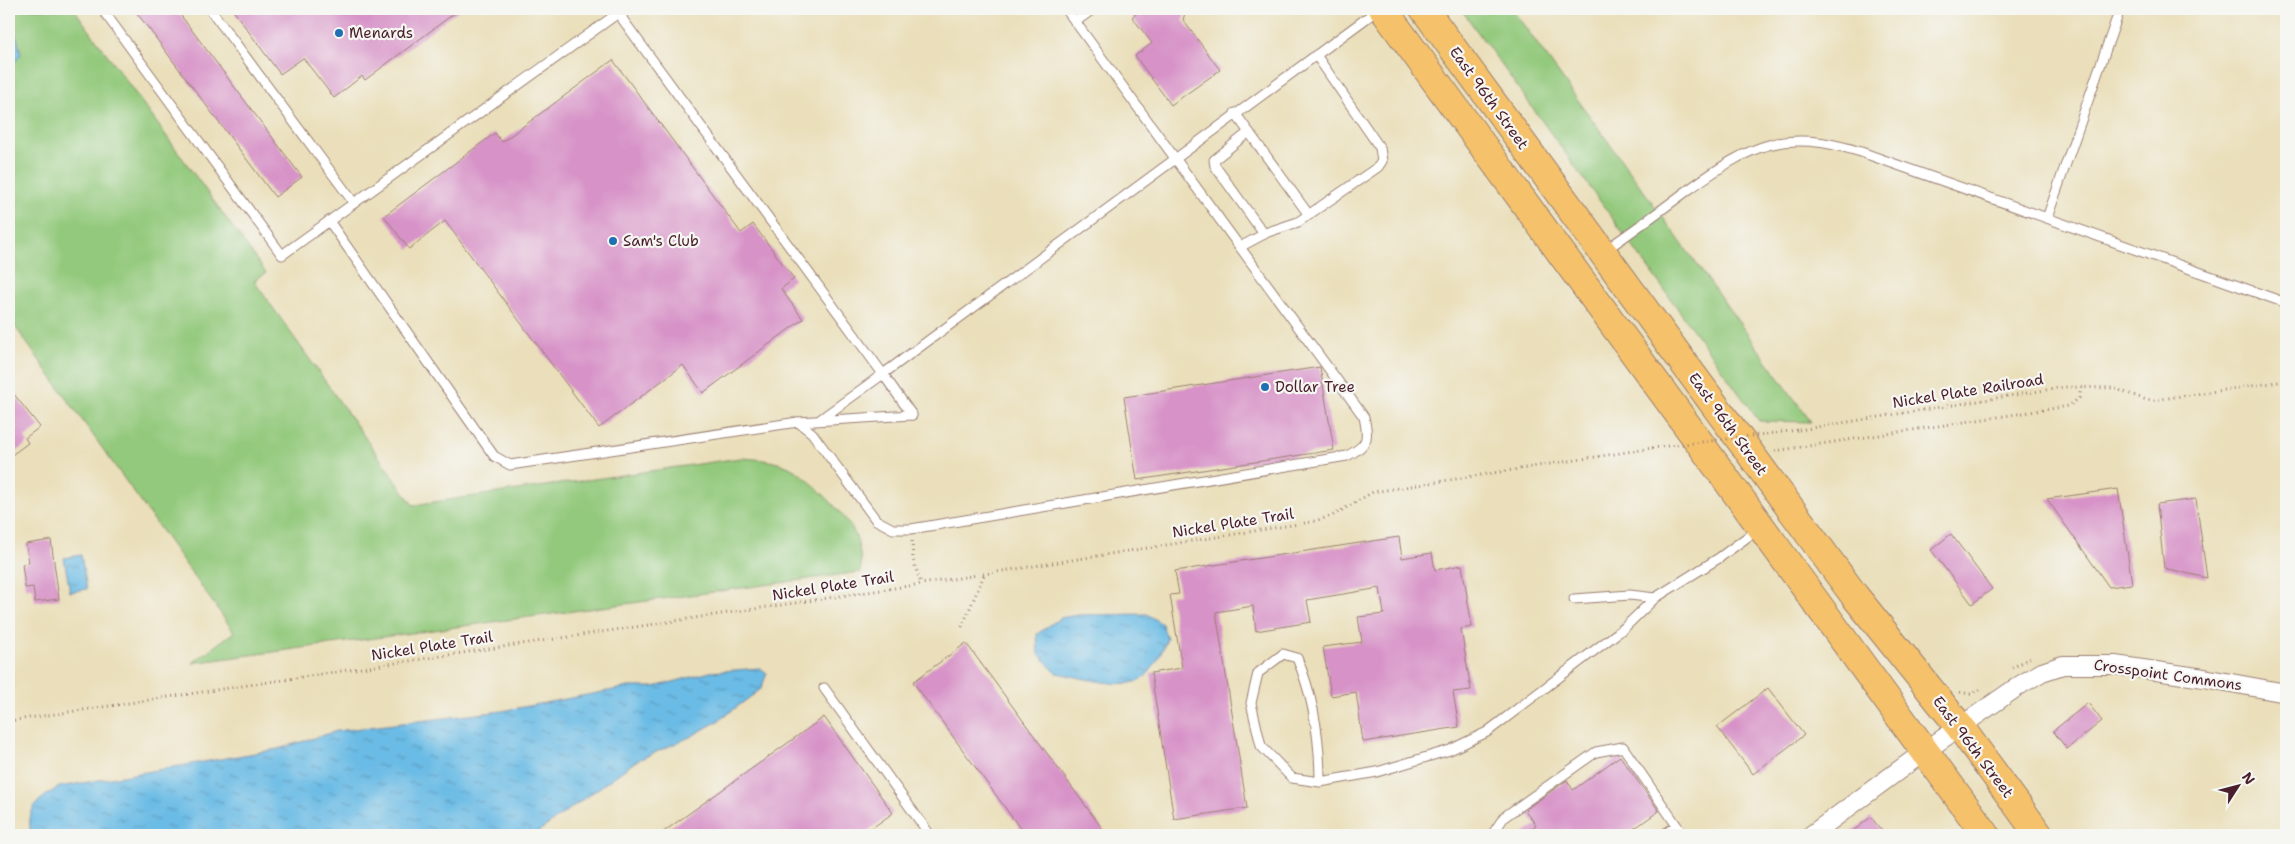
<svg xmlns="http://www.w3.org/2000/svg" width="2295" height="844" font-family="'Shantell Sans',sans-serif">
<defs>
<pattern id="water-ripples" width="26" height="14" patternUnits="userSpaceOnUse" patternTransform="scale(1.25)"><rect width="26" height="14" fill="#6abbe5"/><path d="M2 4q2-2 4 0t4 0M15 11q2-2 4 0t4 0" fill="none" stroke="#5997ba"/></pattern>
</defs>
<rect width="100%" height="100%" fill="#f6f6f2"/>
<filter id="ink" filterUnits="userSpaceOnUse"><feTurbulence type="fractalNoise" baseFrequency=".02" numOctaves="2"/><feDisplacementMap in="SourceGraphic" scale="10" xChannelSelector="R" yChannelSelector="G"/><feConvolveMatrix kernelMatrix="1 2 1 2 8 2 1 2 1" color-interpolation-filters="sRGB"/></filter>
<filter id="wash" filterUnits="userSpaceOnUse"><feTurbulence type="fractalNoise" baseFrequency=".0096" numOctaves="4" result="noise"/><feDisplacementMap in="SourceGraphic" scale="20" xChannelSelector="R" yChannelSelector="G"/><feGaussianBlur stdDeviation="1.12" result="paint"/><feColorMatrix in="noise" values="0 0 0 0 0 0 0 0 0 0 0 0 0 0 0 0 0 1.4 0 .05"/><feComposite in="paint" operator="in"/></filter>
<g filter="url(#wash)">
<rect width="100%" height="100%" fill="#eadfba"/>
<g fill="#93c97b" stroke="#6e7453">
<path d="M9 9H74L266 273 254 281 413 505 740 458C757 459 773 460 789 467 808 476 840 510 852 528 858 539 863 560 860 572L192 663 234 632 9 318Z"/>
<path d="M1461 9H1512L1811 422 1759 421Z"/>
</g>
<g fill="url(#water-ripples)" stroke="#5a6d88">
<path d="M9 25 17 37 21 54 9 70Z"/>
<path d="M81 555 87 589 70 592 64 558Z"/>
<path d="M1147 614 1162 624 1167 639C1161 653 1154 672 1140 680 1123 690 1075 676 1056 673L1038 653 1037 634 1060 618 1078 615Z"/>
<path d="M760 668 767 673 761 689 718 721 690 737 636 761 534 835H31C26 807 37 801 59 787L278 749 337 731 502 711 629 687H654L710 672Z"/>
</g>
<g id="blocks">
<g fill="#d792c7">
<path d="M134 9H176L302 177 275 197Z"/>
<path d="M232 9H460L365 80 362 76 334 98 303 58 280 74Z"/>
<path d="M1142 9H1186L1183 20 1220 70 1171 105 1135 56 1152 43 1132 17Z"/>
<path d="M613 60 741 233 753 224 794 279 781 289 803 319 703 393 683 365 599 428 445 221 409 249 384 216 495 133 502 142Z"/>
<path d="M1320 367 1334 450 1137 480 1124 397Z"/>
<path d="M9 388 40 427 25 438 28 443 9 457Z"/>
<path d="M2118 489 2132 584 2109 587 2047 499Z"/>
<path d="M2196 499 2207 578 2164 568 2157 504Z"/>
<path d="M1951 534 1992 589 1972 604 1931 550Z"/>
<path d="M1399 537 1402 558 1432 553 1435 570 1462 565 1472 627 1461 629 1471 690 1453 692 1459 727 1363 742 1356 692 1331 696 1323 647 1362 642 1358 617 1384 614 1380 588 1307 600 1311 622 1256 631 1253 606 1216 612 1247 808 1174 819 1151 673 1182 668 1170 595 1179 594 1175 571Z"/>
<path d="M51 540 59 599 35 602 33 587 25 588 22 564 29 563 26 544Z"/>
<path d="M966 643 1107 835H1025L913 682Z"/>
<path d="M1768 688 1804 735 1753 774 1717 727Z"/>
<path d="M2088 703 2102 721 2067 749 2053 731Z"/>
<path d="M824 717 893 813 862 835H659Z"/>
<path d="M1620 756 1659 811 1625 835H1522L1536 825 1525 810 1567 780 1573 790Z"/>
<path d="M1871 817 1885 835H1848Z"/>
</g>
</g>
</g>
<g filter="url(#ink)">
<use href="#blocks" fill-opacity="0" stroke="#9a7f72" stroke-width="1"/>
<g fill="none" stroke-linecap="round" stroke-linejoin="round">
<g stroke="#9a7f72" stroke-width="11">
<g id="service">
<path d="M102 9 282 255 621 11"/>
<path d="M210 9 354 203"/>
<path d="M620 9 623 20 883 374 1379 9"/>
<path d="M1075 22 1093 9"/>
<path d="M1235 113 1309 215"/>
<path d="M1249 132 1214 160 1215 166 1264 234"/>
<path d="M2047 218 2120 9"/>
<path d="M329 221 494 456 510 465 798 422 812 433 876 520 893 529H911L1347 456C1368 445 1369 440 1364 417L1066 9"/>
<path d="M1240 247 1268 232 1298 222 1378 167 1382 161 1380 148 1316 55"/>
<path d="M1604 251C1633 231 1660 211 1688 190 1752 144 1783 128 1861 152L2286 303"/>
<path d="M821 419 883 374 912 415"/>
<path d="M798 422 912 415"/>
<path d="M1574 599 1630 595 1655 598 1719 558 1758 529"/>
<path d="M824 688 930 835"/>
<path d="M1320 782C1320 740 1314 698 1297 658L1283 654 1258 673 1251 703 1261 746 1292 778 1320 782 1377 772 1450 750 1487 732 1624 628 1655 598"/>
<path d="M1492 835 1504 817 1596 752 1623 747 1677 826"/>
<path d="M1663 835 1677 826 1683 835"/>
</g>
</g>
<g stroke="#9a7f72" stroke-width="20">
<path id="minor" d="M1811 835 1925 751 2020 685 2042 672 2063 665H2115L2204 678 2286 693"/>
</g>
<g stroke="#9a7f72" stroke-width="30">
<g id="primary">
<path d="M1383 9 1986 835"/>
<path d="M1424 9 1854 595 1960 727 2039 835"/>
</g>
</g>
<g stroke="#9a7f72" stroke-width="3" stroke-dasharray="1 4" stroke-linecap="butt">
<path d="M1799 430 2064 387 2113 388 2144 399 2154 400 2286 381"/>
<path d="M1775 451 2069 406 2079 398 2081 387"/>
<path d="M912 541 913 559 921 584"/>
<path d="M962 627 984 575"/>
<path d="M2012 668 2030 658"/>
<path d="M1960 692 1970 694 1982 689"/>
<path d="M9 721 921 584 1311 522 1332 516 1373 492 1652 448"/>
</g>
<use href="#service" stroke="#fff" stroke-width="9"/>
<use href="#minor" stroke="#fff" stroke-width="18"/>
<use href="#primary" stroke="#f5c16b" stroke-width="28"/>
<path stroke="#9a7f72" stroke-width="3" stroke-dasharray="1 4" stroke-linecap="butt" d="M1652 448 1799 430"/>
</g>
</g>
<g fill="#1f6fb2" stroke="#f6f6f2" stroke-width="2">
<circle cx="339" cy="33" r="5"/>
<circle cx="613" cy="241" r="5"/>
<circle cx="1265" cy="387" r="5"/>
</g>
<g text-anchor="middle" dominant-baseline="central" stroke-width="4.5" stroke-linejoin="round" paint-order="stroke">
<g font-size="15" fill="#4a1f2b" stroke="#f6f6f2" text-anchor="start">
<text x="349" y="33">Menards</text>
<text x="623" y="241">Sam's Club</text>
<text x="1275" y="387">Dollar Tree</text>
</g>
<g font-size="15" fill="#4a1f2b" stroke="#f6f6f2">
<text transform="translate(1489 98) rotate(54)">East 96th Street</text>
<text transform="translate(1968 391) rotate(-9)">Nickel Plate Railroad</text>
<text transform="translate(1728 424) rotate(54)">East 96th Street</text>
<text transform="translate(1233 523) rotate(-9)">Nickel Plate Trail</text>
<text transform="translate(833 586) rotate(-9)">Nickel Plate Trail</text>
<text transform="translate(432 646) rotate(-9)">Nickel Plate Trail</text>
<text transform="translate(2168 675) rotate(8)">Crosspoint Commons</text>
<text transform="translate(1973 747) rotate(53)">East 96th Street</text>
</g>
</g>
<rect width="2295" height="844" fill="none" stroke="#f6f6f2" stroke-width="30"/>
<g transform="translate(2238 786) rotate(54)" stroke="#f6f6f2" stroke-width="4" paint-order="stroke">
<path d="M0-4L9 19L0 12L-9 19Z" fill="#4a1f2b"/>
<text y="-8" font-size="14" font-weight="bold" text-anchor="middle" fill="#4a1f2b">N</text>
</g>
</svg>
